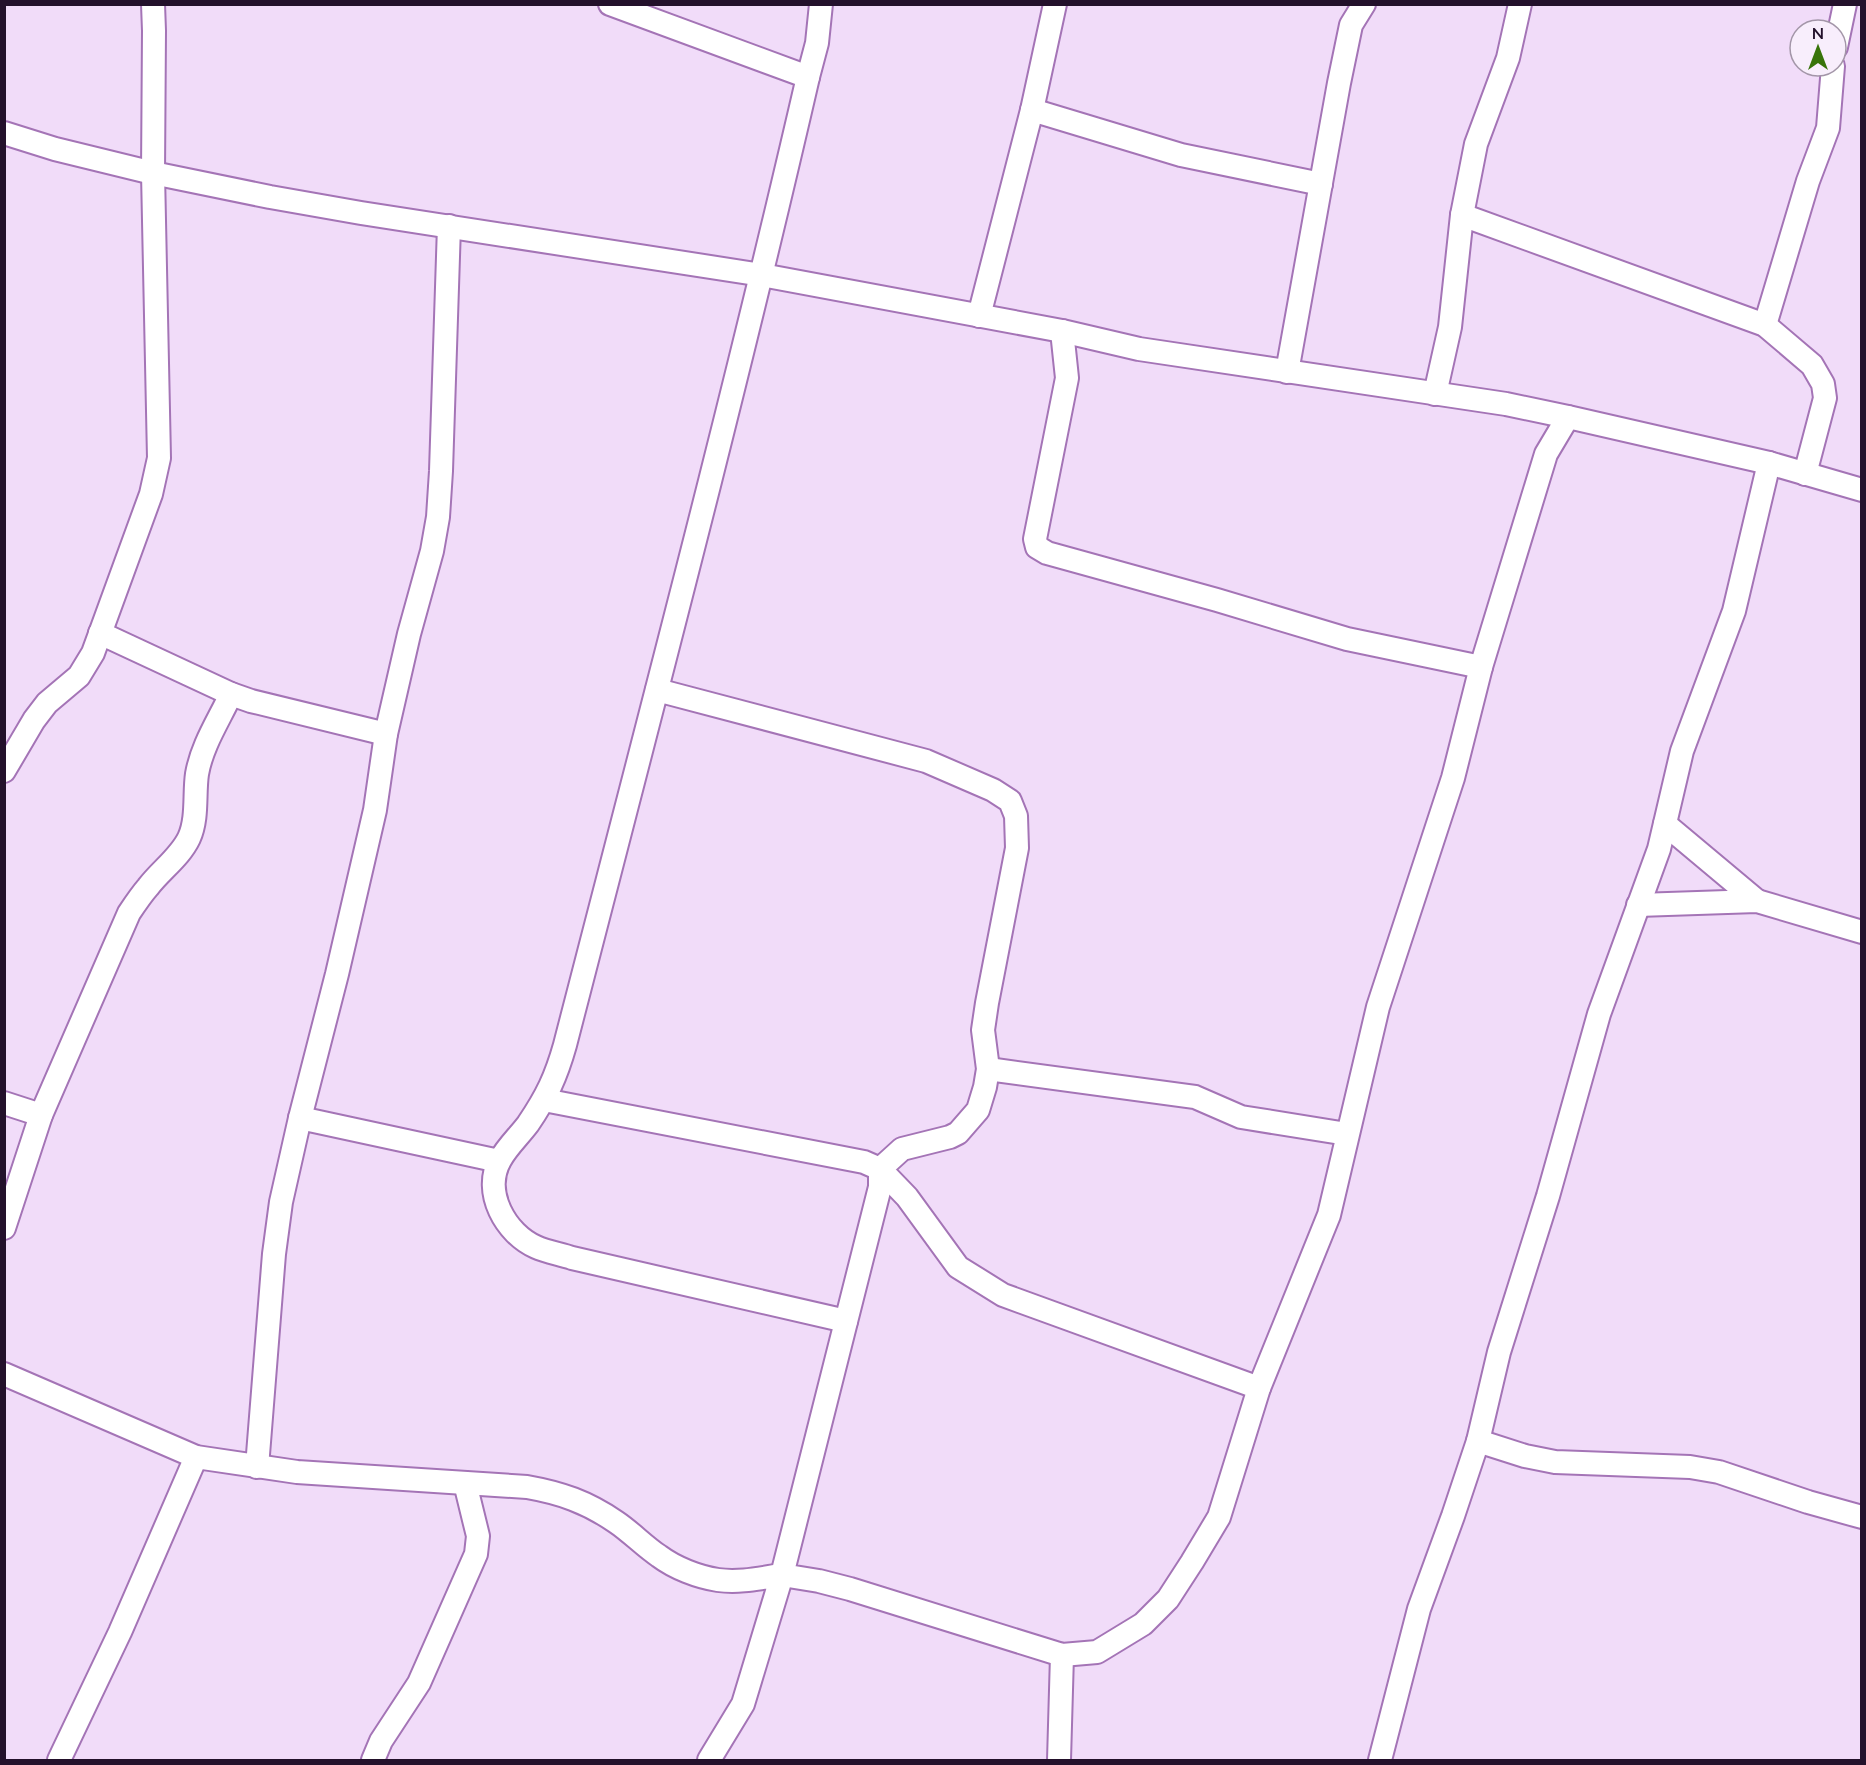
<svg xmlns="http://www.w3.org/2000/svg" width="1866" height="1765" font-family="Lato,sans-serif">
<rect width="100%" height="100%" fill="#f1dcf9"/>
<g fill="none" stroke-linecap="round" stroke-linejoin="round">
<g stroke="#a474b6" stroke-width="26">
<g id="street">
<path d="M610 4 808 77C733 402 648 723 565 1045 556 1077 547 1096 528 1124 519 1136 507 1147 500 1160 482 1192 506 1234 536 1247 547 1252 560 1254 572 1258L846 1321"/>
<path d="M1836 47 1845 4"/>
<path d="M808 77 817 43 821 4"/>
<path d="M1032 110 1181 155 1321 184"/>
<path d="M4 133 55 149 153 173 270 197 361 213 762 275 1062 331 1139 349 1506 404 1568 417 1769 463 1862 490"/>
<path d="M1462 215 1765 325 1812 365 1823 384 1825 398 1805 474"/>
<path d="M979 316 1032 110 1055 4"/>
<path d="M1765 325 1808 181 1828 128 1833 66"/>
<path d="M1062 331 1067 378 1035 539 1037 547 1047 553 1217 600 1347 639 1481 667"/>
<path d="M1287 372 1339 83 1351 25 1364 4"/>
<path d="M1435 394 1450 327 1462 215 1476 144 1508 58 1520 4"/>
<path d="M100 633 231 694 251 701 386 734"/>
<path d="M657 690 926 761 993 790 1010 801 1016 816 1017 848 987 1003 983 1030 988 1069 985 1087 978 1110 958 1133 950 1137 902 1149 880 1169 907 1197 958 1267 1003 1295 1259 1388"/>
<path d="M4 771 34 720 47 703 79 676 93 653 151 494 159 458 153 173 154 31 153 4"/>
<path d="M1665 824 1757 901"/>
<path d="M1638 905 1757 901 1862 932"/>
<path d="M988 1069 1195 1097 1241 1117 1347 1134"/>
<path d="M544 1100 864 1162 880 1169V1187L782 1575 819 1581 850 1589 1062 1655 1097 1652 1143 1624 1168 1599 1192 1562 1219 1517 1259 1388 1329 1215 1378 1007 1453 778 1481 667 1546 454 1568 417"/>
<path d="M4 1103 41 1115"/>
<path d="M300 1118 499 1161"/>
<path d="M4 1228 41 1115 129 913C135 904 141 895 148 887 161 870 180 857 189 838 198 818 194 794 197 774 202 745 219 720 231 694"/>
<path d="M4 1374 196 1457 297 1472 527 1487C561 1493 587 1502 616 1522 631 1532 644 1546 659 1556 675 1568 698 1577 718 1580 740 1583 761 1578 782 1575L743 1704 709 1760"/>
<path d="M1478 1441 1525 1456 1555 1462 1690 1467 1719 1472 1808 1502 1862 1517"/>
<path d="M257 1467 274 1254 281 1202 300 1118 337 974 375 810 386 734 409 634 432 551 438 517 441 471 449 226"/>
<path d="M59 1760 120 1632 196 1457"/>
<path d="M373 1760 381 1741 419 1683 476 1554 478 1536 465 1483"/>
<path d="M1059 1760 1062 1655"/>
<path d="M1380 1760 1419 1609 1453 1516 1478 1441 1499 1352 1548 1196 1599 1014 1659 849 1682 751 1734 611 1769 463"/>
</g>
</g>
<use href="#street" stroke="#fff" stroke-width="22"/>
</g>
<rect width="1866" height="1765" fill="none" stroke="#23112b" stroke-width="12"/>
<g transform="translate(1818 48)"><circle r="28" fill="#f8eefc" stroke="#a396a8" stroke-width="1.5"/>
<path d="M0-4.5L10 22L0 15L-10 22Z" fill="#38740a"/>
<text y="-9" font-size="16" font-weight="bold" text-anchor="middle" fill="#23112b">N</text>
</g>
</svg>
